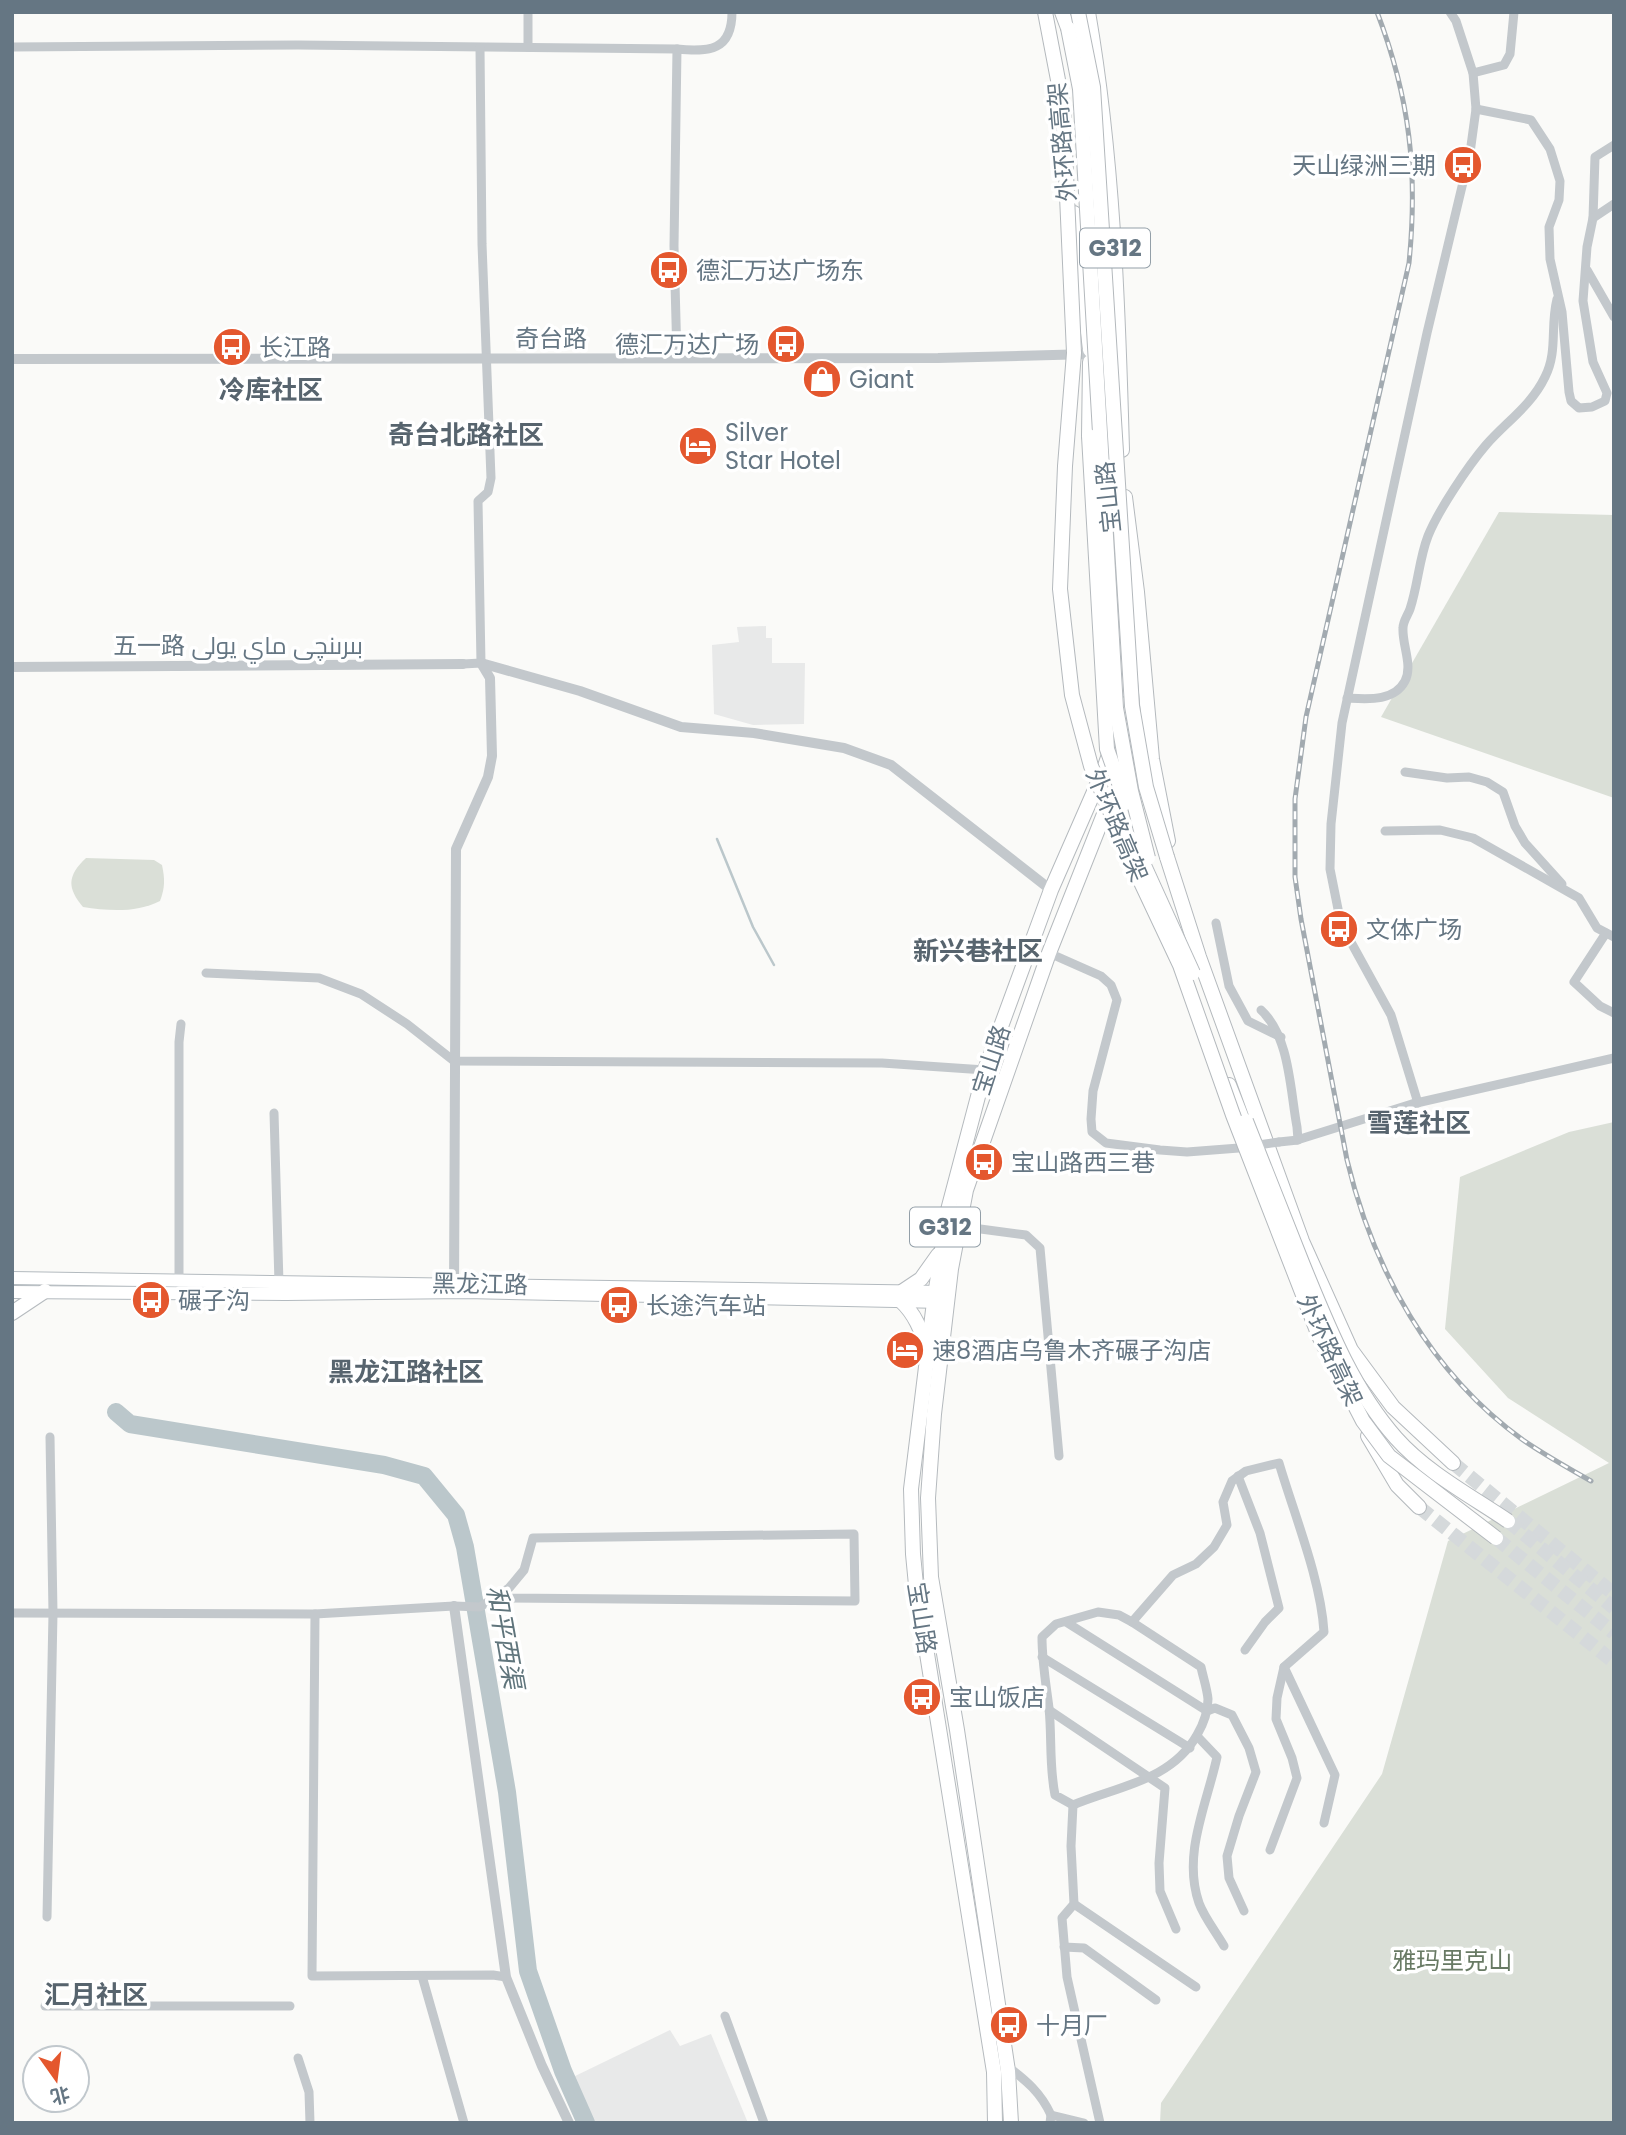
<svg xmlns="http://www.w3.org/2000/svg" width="1626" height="2135" font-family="Poppins,Cairo,'Noto Sans SC',sans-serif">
<rect width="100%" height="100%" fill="#fafaf8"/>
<g fill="#e8e9e9">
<path d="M766 626V638H772V663H805L804 724 753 725 714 714 712 645 739 642 737 627Z"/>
<path d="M670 2030 680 2046 711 2034 748 2123H591L571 2078Z"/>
</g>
<g fill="#dadfd7">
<path d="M1499 512 1614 515V798L1381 717Z"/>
<path d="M86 858 154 860 162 865C165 879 165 888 160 901 137 913 108 911 83 907 67 888 67 876 86 858Z"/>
<path d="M1614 1122V2123H1160L1161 2103 1382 1774 1448 1541 1609 1463 1508 1398 1445 1329 1460 1177 1569 1132Z"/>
</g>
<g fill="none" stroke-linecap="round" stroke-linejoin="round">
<path stroke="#bbc7cb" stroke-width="2.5" d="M717 839 753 927 774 965"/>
<path stroke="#bbc7cb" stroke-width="18" d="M116 1412 130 1424 384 1465 424 1476 456 1515 465 1547 507 1792 528 1971 563 2071 586 2123"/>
<g stroke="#d5d9db" stroke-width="14" stroke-dasharray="14 7" stroke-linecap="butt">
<path d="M1453 1463 1614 1594"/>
<path d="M1419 1507 1614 1662"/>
<path d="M1508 1521 1614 1608"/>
<path d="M1496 1538 1614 1633"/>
</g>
<g stroke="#b3babf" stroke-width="14">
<g id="secondary">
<path d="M12 1278 944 1292"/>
<path d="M12 1292 286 1294 466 1292 943 1302"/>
</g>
</g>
<g stroke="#b5babe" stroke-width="16">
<g id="primary">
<path d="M1088 12C1113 157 1118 303 1122 450"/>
<path d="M1074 213 1090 350"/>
<path d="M1115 575 1122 663 1119 691"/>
<path d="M903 1291 921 1279 938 1255"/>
<path d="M901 1301C915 1314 921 1330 927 1348"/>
<path d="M12 1313 45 1291"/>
<path d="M995 2123 994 2072 916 1585 913 1554 911 1489 934 1302 948 1210 985 1070 1051 890 1104 769 1113 743 1116 718"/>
<path d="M1011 2123 1008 2071 957 1730 931 1577 928 1498 934 1414 951 1269 966 1190 1049 953 1131 746 1132 725"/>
</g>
</g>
<g stroke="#b4b9bd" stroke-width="16">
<g id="trunk">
<path d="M1062 12 1068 28"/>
<path d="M1089 436 1090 362"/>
<path d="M1125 497 1137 592 1152 759 1168 841"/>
<path d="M1167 857 1199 957 1302 1241 1351 1350 1393 1407 1453 1463"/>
<path d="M1229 1085 1247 1131"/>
<path d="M1368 1436 1397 1485 1419 1507"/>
</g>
</g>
<g stroke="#c3c8cc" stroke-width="9">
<path d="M528 12V47"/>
<path d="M12 47 298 45 677 49C709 52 732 51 732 12"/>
<path d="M677 49 674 246 677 358"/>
<path d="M1473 73 1504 65 1510 54 1514 12"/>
<path d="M1476 109 1531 120 1550 149 1560 181 1559 200 1549 227 1550 259 1562 312 1569 392 1571 401 1579 408 1592 407 1605 401 1607 393 1593 362 1583 301 1587 247 1593 218 1595 157 1614 145"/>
<path d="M1593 218 1614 204"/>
<path d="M1587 270 1614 317"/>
<path d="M463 664 481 663 478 501 488 492 491 478 482 244 480 48"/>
<path d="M1347 698C1367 699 1394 702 1405 681 1413 665 1402 645 1403 628 1403 621 1408 615 1410 609 1418 585 1419 559 1428 536 1438 511 1468 466 1486 445 1506 422 1531 406 1545 377 1558 351 1550 327 1557 299"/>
<path d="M1405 772 1447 778 1469 777 1487 782 1503 792 1515 826 1525 843 1562 884"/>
<path d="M1385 831 1440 830 1473 838 1579 898 1597 928 1614 937"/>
<path d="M1216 923 1229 986 1248 1021 1281 1037"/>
<path d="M1606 933 1574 982 1600 1006 1614 1013"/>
<path d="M1049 953 1101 976 1111 985 1117 1000 1093 1091 1091 1119 1092 1132 1106 1143 1160 1150 1187 1152 1239 1148"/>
<path d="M206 973 319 978 361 994 407 1024 454 1061 882 1063 985 1070"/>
<path d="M1261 1010C1290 1037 1290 1090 1297 1127L1298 1140 1279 1142"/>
<path d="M1418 1103 1391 1015 1341 924 1330 869 1331 824 1342 723 1427 333 1470 153 1476 109 1473 73 1456 21 1450 12"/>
<path d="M274 1113 279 1283"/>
<path d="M1297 1140 1412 1104 1614 1058"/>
<path d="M958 1226 1026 1235 1040 1248 1059 1456"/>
<path d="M179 1281V1042L181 1024"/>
<path d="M1238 1476 1260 1533 1279 1608 1265 1622 1245 1650"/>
<path d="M1098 1612 1119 1615 1132 1622 1201 1667C1203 1677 1207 1688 1208 1699 1208 1712 1204 1723 1197 1735 1171 1781 1118 1786 1073 1805L1055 1795C1049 1765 1052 1737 1049 1708 1046 1684 1042 1662 1042 1637L1056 1624Z"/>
<path d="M12 1613 315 1614 454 1606 480 1607 509 1588 524 1570 533 1538 854 1534 855 1601 495 1598"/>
<path d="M315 1614 312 1976 493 1975 506 1977"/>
<path d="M1066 1622 1207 1711 1215 1708 1232 1715 1249 1748 1256 1772 1239 1816 1227 1856 1229 1878 1244 1911"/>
<path d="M1132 1622 1173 1575 1196 1564 1214 1547 1227 1525 1223 1502 1232 1481 1246 1471 1279 1463C1294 1514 1321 1580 1324 1632L1284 1667 1277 1698 1276 1719 1292 1758 1297 1778 1270 1850"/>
<path d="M1042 1657 1190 1748"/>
<path d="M1284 1667 1335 1775 1324 1823"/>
<path d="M1049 1710 1165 1788 1159 1863 1160 1891 1176 1929"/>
<path d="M1197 1736 1217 1757C1207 1804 1182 1854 1199 1903 1204 1917 1216 1932 1224 1946"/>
<path d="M1073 1805 1071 1846 1074 1904 1062 1918 1067 1977 1100 2123"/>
<path d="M1074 1904 1196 1987"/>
<path d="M47 1917 53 1613 50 1437"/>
<path d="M1064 1947 1084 1948 1156 2000"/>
<path d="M422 1976 464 2123"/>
<path d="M45 2006H290"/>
<path d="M725 2016 764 2123"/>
<path d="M298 2058 309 2092 310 2123"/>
<path d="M1007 2066C1026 2080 1041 2093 1051 2115"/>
<path d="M1050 2123 1051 2115 1084 2123"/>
</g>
<g stroke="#c3c8cc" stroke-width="10">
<path d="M12 359 938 358 1090 354"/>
<path d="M481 663 580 691 681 727 754 733 844 748 891 765 1051 890"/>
<path d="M12 667 463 664"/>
<path d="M454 1291 456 849 488 777 492 756 490 678 481 663"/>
<path d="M454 1606 506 1977 542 2066 569 2123"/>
</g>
<use href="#secondary" stroke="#fff" stroke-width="12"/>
<use href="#primary" stroke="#fff" stroke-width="14"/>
<use href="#trunk" stroke="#fff" stroke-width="14"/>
<g stroke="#a2aab0" stroke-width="5">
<path id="rail" d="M1377 12C1410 98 1418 172 1409 263L1306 717 1295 799V877L1301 919 1347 1160C1373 1269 1430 1373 1523 1440 1545 1455 1568 1468 1591 1481"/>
</g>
<use href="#rail" stroke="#fff" stroke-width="2.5" stroke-dasharray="8" stroke-linecap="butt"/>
<g stroke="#b4b9bd" stroke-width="16" stroke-linecap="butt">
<g id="trunk-bridge">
<path d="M1045 12 1063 106 1074 353 1065 466 1060 589 1072 695 1091 766 1131 861 1180 965 1233 1115 1319 1336 1363 1421 1389 1456 1496 1538"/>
<path d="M1078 12 1093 87 1132 706 1146 787 1167 857"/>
<path d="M1068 28 1080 89 1116 708 1131 791 1148 858"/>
<path d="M1089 436 1107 749 1126 803"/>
<path d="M1132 839 1193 973"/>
<path d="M1246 1121C1265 1169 1284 1217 1303 1265 1328 1326 1352 1388 1396 1438 1426 1472 1471 1496 1508 1521"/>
</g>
</g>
<path stroke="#c3c8cc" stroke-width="9" d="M1251 1146 1279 1142"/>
<use href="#trunk-bridge" stroke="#fff" stroke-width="14"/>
</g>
<defs>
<g id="bus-disc" transform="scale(2.0125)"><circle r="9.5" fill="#e4572e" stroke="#fff"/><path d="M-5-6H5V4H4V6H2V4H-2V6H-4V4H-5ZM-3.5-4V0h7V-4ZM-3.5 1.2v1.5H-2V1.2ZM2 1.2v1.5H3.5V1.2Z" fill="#fff"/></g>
<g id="shop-disc" transform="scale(2.0125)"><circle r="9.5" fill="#e4572e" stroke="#fff"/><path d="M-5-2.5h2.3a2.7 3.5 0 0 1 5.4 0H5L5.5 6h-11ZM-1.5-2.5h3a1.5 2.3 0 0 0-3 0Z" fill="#fff"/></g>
<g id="hotel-disc" transform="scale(2.0125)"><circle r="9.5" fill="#e4572e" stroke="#fff"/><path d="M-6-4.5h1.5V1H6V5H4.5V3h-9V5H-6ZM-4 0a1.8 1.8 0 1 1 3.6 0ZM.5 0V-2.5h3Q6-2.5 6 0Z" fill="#fff"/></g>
</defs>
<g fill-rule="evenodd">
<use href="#bus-disc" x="1463" y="165"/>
<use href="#bus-disc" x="669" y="270"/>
<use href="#bus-disc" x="786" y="344"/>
<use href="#bus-disc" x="232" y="347"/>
<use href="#shop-disc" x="822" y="379"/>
<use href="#hotel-disc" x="698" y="446"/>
<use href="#bus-disc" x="1339" y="929"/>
<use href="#bus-disc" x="984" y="1162"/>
<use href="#bus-disc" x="151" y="1300"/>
<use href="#bus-disc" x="619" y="1305"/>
<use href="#hotel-disc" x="905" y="1350"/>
<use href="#bus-disc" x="922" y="1697"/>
<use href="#bus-disc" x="1009" y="2025"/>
</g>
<g text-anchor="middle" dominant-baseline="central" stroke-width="7" stroke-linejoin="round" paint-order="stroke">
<g fill="#fff" stroke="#939fa8" stroke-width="2">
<rect x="1080" y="228.5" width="70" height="39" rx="5"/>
<rect x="910" y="1207.5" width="70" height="39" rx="5"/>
</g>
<g font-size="23" font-weight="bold" fill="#657683">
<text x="1115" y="248">G312</text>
<text x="945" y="1227">G312</text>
</g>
<g font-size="24" fill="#657683" stroke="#fff">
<text transform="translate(1062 142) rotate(-95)">外环路高架</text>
<text x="551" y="338">奇台路</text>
<text transform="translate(1108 497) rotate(-96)">宝山路</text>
<text x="238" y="645">五一路 بىرىنچى ماي يولى</text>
<text transform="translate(1117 825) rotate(67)">外环路高架</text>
<text transform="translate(991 1060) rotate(-72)">宝山路</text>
<text transform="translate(480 1284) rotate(1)">黑龙江路</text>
<text transform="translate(1330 1350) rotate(65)">外环路高架</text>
<text transform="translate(922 1618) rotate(81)">宝山路</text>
</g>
<g font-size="24" fill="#657683" stroke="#fff" text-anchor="start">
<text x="1436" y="165" text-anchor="end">天山绿洲三期</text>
<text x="696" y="270">德汇万达广场东</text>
<text x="759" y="344" text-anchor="end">德汇万达广场</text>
<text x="259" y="347">长江路</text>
<text x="849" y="379">Giant</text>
<text x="725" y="432">Silver<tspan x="725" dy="28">Star Hotel</tspan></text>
<text x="1366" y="929">文体广场</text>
<text x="1011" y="1162">宝山路西三巷</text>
<text x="178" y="1300">碾子沟</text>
<text x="646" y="1305">长途汽车站</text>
<text x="932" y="1350">速8酒店乌鲁木齐碾子沟店</text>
<text x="949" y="1697">宝山饭店</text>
<text x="1036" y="2025">十月厂</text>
</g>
<g font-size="24" fill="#687a64" stroke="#fff">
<text x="1452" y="1960">雅玛里克山</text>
</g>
<g font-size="26" font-weight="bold" fill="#57646e" stroke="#fff">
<text x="271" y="390">冷库社区</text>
<text x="466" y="435">奇台北路社区</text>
<text x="978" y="951">新兴巷社区</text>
<text x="1419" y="1123">雪莲社区</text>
<text x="406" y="1372">黑龙江路社区</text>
<text x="96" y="1995">汇月社区</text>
</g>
<g font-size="26" font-style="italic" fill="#60757c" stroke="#fff">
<text transform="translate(505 1637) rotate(80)">和平西渠</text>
</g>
</g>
<rect width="1626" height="2135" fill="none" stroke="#657683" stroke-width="28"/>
<g transform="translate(56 2079) rotate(166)"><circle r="33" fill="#ffffff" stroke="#c1c8cd" stroke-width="2"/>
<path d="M0-5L12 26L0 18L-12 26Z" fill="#e4572e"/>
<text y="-10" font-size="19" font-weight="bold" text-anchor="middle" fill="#657683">北</text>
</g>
</svg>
